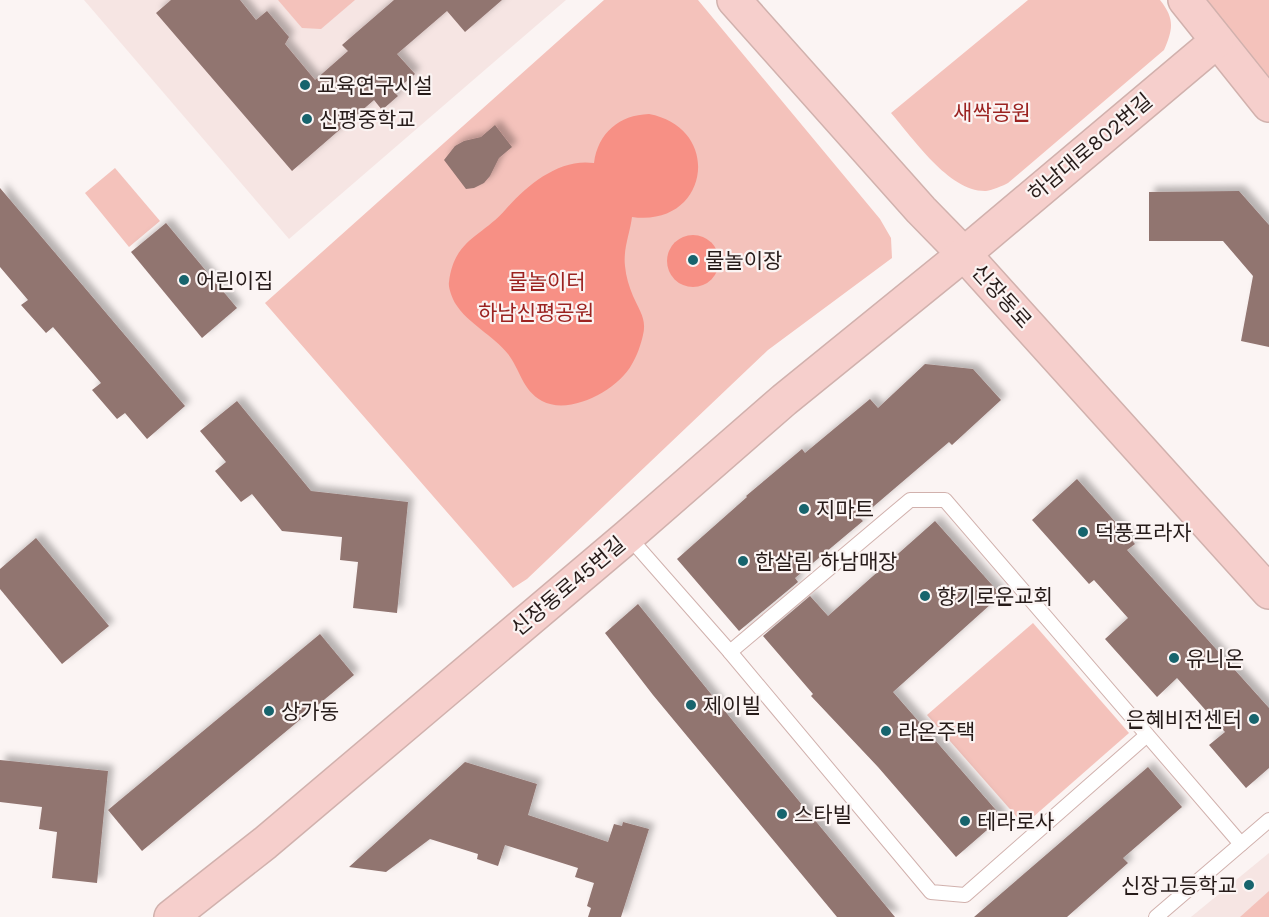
<svg xmlns="http://www.w3.org/2000/svg" width="1269" height="917" font-family="'Work Sans','Noto Sans KR',sans-serif">
<defs>
<filter id="shadow"><feDropShadow dx="5.5" dy="-5.5" stdDeviation="3" flood-color="#0004"/></filter>
</defs>
<rect width="100%" height="100%" fill="#fbf4f3"/>
<g fill="#f6e5e3">
<path d="M84 0H566L289 239Z"/>
<path d="M1269 853V917H1191Z"/>
</g>
<g fill="#f4c2bb">
<path d="M278 0H355L321 29 302 28Z"/>
<path d="M604 0H698L880 219 891 238 892 258 768 350 527 579 513 588 265 303Z"/>
<path d="M1028 0H1160C1175 19 1173 29 1164 50L1008 183C1002 186 993 190 986 191 949 192 913 138 891 113Z"/>
<path d="M1185 0H1269V105Z"/>
<path d="M115 168 160 221 129 247 85 193Z"/>
<path d="M1033 623 1129 733 1024 825 927 715Z"/>
<path d="M1269 891V917H1240Z"/>
</g>
<g fill="#f79085">
<path d="M649 114C724 128 709 228 632 217 630 233 623 249 625 266 626 277 629 286 633 296 639 310 647 319 643 335 641 344 637 356 632 364 618 390 570 416 542 401 522 390 520 369 508 354 493 335 468 324 455 303 452 298 448 287 449 282 454 239 482 237 506 209 528 184 560 158 594 163 598 133 619 115 649 114Z"/>
<circle cx="693" cy="261" r="26"/>
</g>
<g fill="#917470" filter="url(#shadow)">
<path d="M171 0H240L256 20 267 11 289 37 285 44 315 80 348 51 342 45 394 0H502L465 32 447 11 397 54 415 74 394 92 398 96 382 110 374 100 292 171 156 13Z"/>
<path d="M495 125 512 147 499 158 490 176 484 183 474 188 466 189 444 160 455 146 464 141 481 137Z"/>
<path d="M0 188 185 406 147 439 125 413 117 419 92 390 101 383 53 327 46 333 21 305 28 300 0 267Z"/>
<path d="M1239 191 1269 225V347L1241 341 1253 276 1223 241H1149V192Z"/>
<path d="M166 223 237 308 202 338 131 252Z"/>
<path d="M925 364 973 369 1001 400 952 445 949 442 860 518 863 521 795 578 798 582 739 631 677 559 747 497 746 496 802 449 805 453 870 399 878 408Z"/>
<path d="M237 401 311 491 408 502 397 613 353 608 358 562 340 560 342 537 282 531 252 494 241 502 215 471 226 462 200 431Z"/>
<path d="M1077 479 1135 544 1127 550 1269 708V768L1246 788 1209 745 1225 732 1177 678 1157 697 1105 639 1128 618 1094 580 1089 584 1032 520Z"/>
<path d="M935 521 1001 595 893 692 1002 817 956 857 878 767 811 696 813 694 763 636 810 596 828 616Z"/>
<path d="M36 538 109 626 62 664 0 589V569Z"/>
<path d="M638 604 741 731 895 917H837L653 695 605 633Z"/>
<path d="M320 634 354 675 142 851 108 810Z"/>
<path d="M0 760 108 771 97 883 52 878 57 832 39 829 42 807 0 802Z"/>
<path d="M465 762 537 784 528 815 608 842 614 824 622 826 623 822 649 829 621 917H588L591 908 587 906 594 883 575 877 578 868 505 845 498 866 477 859 478 854 430 839 386 872 349 867Z"/>
<path d="M1148 767 1182 807 1123 858 1128 863 1067 917H974Z"/>
</g>
<g fill="none" stroke-linecap="round" stroke-linejoin="round">
<g stroke="#d1b1ad" stroke-width="16">
<g id="lane">
<path d="M628 536 730 652 931 892 965 895 1147 735"/>
<path d="M730 652 910 500H945L1241 844"/>
<path d="M1156 917 1269 820"/>
</g>
</g>
<g stroke="#d1b1ad" stroke-width="36">
<g id="secondary">
<path d="M734 0 921 210 964 254 1269 592"/>
<path d="M1185 0 1269 105"/>
<path d="M171 917 265 843 628 536 784 400 964 254 1217 41"/>
</g>
</g>
<use href="#lane" stroke="#fff" stroke-width="14"/>
<use href="#secondary" stroke="#f6cfcc" stroke-width="33"/>
</g>
<g fill="#17646d" stroke="#fbf4f3" stroke-width="2">
<circle cx="305" cy="85" r="6"/>
<circle cx="307" cy="119" r="6"/>
<circle cx="693" cy="260" r="6"/>
<circle cx="184" cy="280" r="6"/>
<circle cx="804" cy="509" r="6"/>
<circle cx="1083" cy="532" r="6"/>
<circle cx="743" cy="561" r="6"/>
<circle cx="925" cy="596" r="6"/>
<circle cx="1174" cy="658" r="6"/>
<circle cx="691" cy="705" r="6"/>
<circle cx="269" cy="711" r="6"/>
<circle cx="1254" cy="719" r="6"/>
<circle cx="886" cy="731" r="6"/>
<circle cx="782" cy="814" r="6"/>
<circle cx="965" cy="821" r="6"/>
<circle cx="1249" cy="885" r="6"/>
</g>
<g text-anchor="middle" dominant-baseline="central" stroke-width="4.5" stroke-linejoin="round" paint-order="stroke">
<g font-size="21" fill="#261b19" stroke="#fbf4f3" text-anchor="start">
<text x="317" y="85">교육연구시설</text>
<text x="319" y="119">신평중학교</text>
<text x="705" y="260">물놀이장</text>
<text x="196" y="280">어린이집</text>
<text x="816" y="509">지마트</text>
<text x="1095" y="532">덕풍프라자</text>
<text x="755" y="561">한살림 하남매장</text>
<text x="937" y="596">향기로운교회</text>
<text x="1186" y="658">유니온</text>
<text x="703" y="705">제이빌</text>
<text x="281" y="711">상가동</text>
<text x="1242" y="719" text-anchor="end">은혜비전센터</text>
<text x="898" y="731">라온주택</text>
<text x="794" y="814">스타빌</text>
<text x="977" y="821">테라로사</text>
<text x="1237" y="885" text-anchor="end">신장고등학교</text>
</g>
<g font-size="21" fill="#9b2321" stroke="#fbf4f3">
<text x="992" y="112">새싹공원</text>
<text x="547" y="281">물놀이터</text>
<text x="536" y="312">하남신평공원</text>
</g>
<g font-size="21" fill="#261b19" stroke="#fbf4f3">
<text transform="translate(1090 147) rotate(-40)">하남대로802번길</text>
<text transform="translate(1002 296) rotate(48)">신장동로</text>
<text transform="translate(568 586) rotate(-40)">신장동로45번길</text>
</g>
</g>
</svg>
